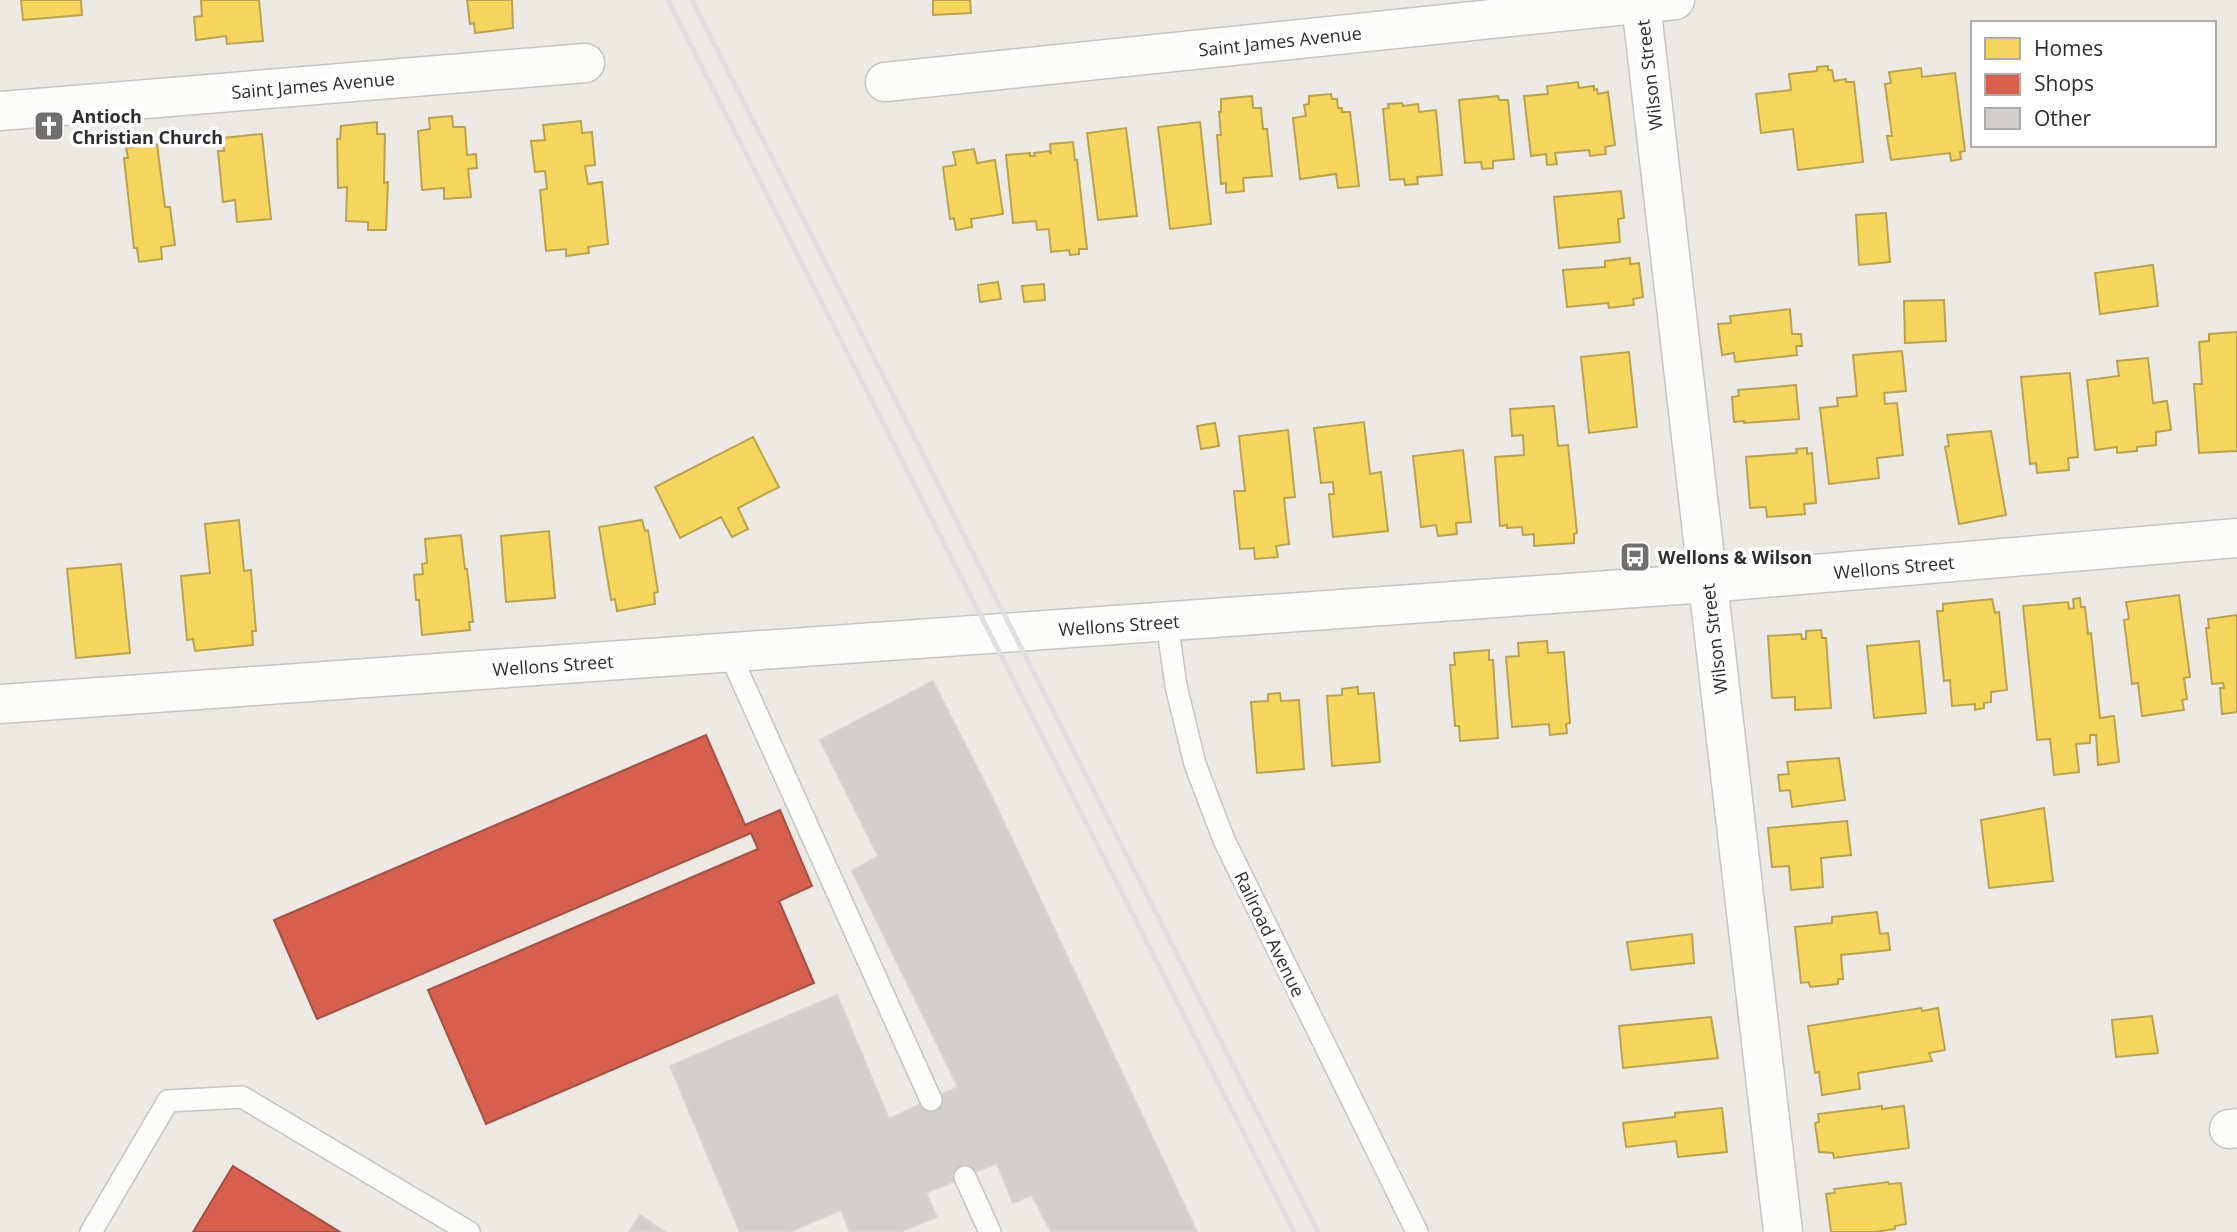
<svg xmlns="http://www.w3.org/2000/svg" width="2237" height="1232" font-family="'Open Sans',sans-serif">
<rect width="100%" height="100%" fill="#ece8e4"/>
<g fill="#f6d55c" stroke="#baa34e" stroke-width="2">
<path d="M21 0H81L82 15 23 20Z"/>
<path d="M201 0H259L263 41 227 44 226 36 196 40 194 17 202 16Z"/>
<path d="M467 0H512L513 28 475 33 474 23 470 24Z"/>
<path d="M933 0H970L971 13 933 15Z"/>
<path d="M1828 66V70H1832L1834 81 1846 79V82H1854L1863 162 1798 170 1793 129 1761 133 1756 94 1791 90 1789 74 1817 71V67Z"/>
<path d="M1921 68 1922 77 1955 73 1965 151 1960 152 1961 159 1951 161 1950 153 1891 160 1887 136H1892L1885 84 1891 83 1889 72Z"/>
<path d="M1578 82 1579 88 1594 86V90L1597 89 1598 94 1608 92 1615 145 1605 147 1606 154 1590 156 1589 150 1555 153 1557 164 1547 165 1546 154 1531 156 1524 96 1548 94 1547 86Z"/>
<path d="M1331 94 1332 99H1337L1338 108H1342V112H1350L1359 186 1338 188 1336 174 1300 179 1293 118 1306 116 1304 105 1309 104V96Z"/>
<path d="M1252 96 1253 108H1261L1263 129H1267L1272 176 1243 178 1244 191 1226 193V183L1221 184 1217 135H1221L1219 112H1221V99Z"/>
<path d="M1498 96 1499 100H1508L1514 159 1493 161V168L1482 169 1481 162 1465 163 1459 100Z"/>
<path d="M1402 103 1403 106 1418 104 1419 112 1436 110 1442 175 1417 177 1418 184 1405 185 1404 179 1390 180 1383 109 1389 108 1388 104Z"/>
<path d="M452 116 453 127H465L467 155 476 154 477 168 468 169 471 197 444 199V188L422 190 418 131 430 129 429 118Z"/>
<path d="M581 121 582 133 592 132 595 165 585 166 588 184 602 182 608 244 588 247 589 253 566 256V249L546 251 540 190 547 189 545 171 535 172 531 141 545 140 543 125Z"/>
<path d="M377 122V134H385L384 183 388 182 386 230H368V222L346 221 347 187 338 188 337 139H340L341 126Z"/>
<path d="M1200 122 1211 224 1170 229 1158 127Z"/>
<path d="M1126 128 1137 216 1098 220 1087 133Z"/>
<path d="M262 134 271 219 237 222 235 200 223 202 218 151H224L223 138Z"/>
<path d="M1073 142 1075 160H1077L1087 249H1079V254L1070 255 1069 250 1051 252 1049 229 1037 230 1036 221 1013 223 1006 155 1030 153V156H1035L1034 153 1049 151 1051 154 1050 144Z"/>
<path d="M157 144 165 207H170L175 245 161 247 162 259 139 262 137 248H134L124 158H128L126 148Z"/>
<path d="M974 149 977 163 995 160 1003 214 971 219 972 227 956 230 954 218 950 219 943 167 956 165 953 152Z"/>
<path d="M1621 191 1624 218 1618 219 1620 242 1559 248 1554 197Z"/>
<path d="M1886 213 1890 262 1859 265 1856 215Z"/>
<path d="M1630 258V264L1639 263 1643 297 1633 299 1634 305 1609 308 1608 303 1567 307 1563 270 1605 267V261Z"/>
<path d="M2153 265 2158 306 2100 314 2095 273Z"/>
<path d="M998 282 1001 299 980 302 978 285Z"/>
<path d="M1044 284 1045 300 1024 302 1022 286Z"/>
<path d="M1944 300 1946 341 1905 343 1904 301Z"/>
<path d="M1790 309 1792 334H1801L1802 346H1796L1797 355 1735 362 1734 353 1722 355 1718 324 1731 323 1730 316Z"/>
<path d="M2237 332V451L2199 453 2194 384H2202L2199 342 2209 341V334Z"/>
<path d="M1902 351 1906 391 1884 393 1885 404 1897 403 1903 455 1877 458 1879 478 1829 484 1820 408 1838 406 1837 398 1857 396 1853 355Z"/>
<path d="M1629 352 1637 427 1589 433 1581 357Z"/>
<path d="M2148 358 2153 403 2167 401 2171 430 2156 432V445L2137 447V451L2117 453V447L2095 450 2087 380 2119 376 2117 361Z"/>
<path d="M2070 373 2078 457 2068 458 2069 470 2037 473 2036 463 2030 464 2021 377Z"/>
<path d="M1796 385 1799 419 1744 423V421L1734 422 1732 397 1739 396 1738 390Z"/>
<path d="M1554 406 1558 446 1568 445 1577 533 1574 534V543L1534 546V534L1523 535 1522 527 1507 528V525L1500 526 1495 457 1524 455 1523 435 1512 436 1510 409Z"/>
<path d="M1364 422 1370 474 1381 472 1388 531 1333 537 1329 494H1334L1333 482 1321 483 1314 428Z"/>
<path d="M1215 423 1219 446 1201 449 1197 426Z"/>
<path d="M1288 430 1295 497 1284 498 1289 544 1276 546 1278 557 1255 559 1254 548 1240 549 1234 491H1245L1239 436Z"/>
<path d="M1991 431 2006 515 1959 524 1945 447 1949 446 1947 435Z"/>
<path d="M753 437 779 487 738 508 748 529 732 537 721 517 680 538 655 487Z"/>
<path d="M1807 448V454L1812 453 1816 503 1804 504 1805 514 1767 517 1766 507 1750 508 1746 457 1797 453 1796 449Z"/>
<path d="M1463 450 1471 522 1456 523 1457 534 1438 536 1436 525 1421 527 1413 456Z"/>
<path d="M239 520 244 571 251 570 256 631H252L253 645 195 651 193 639 187 640 181 576 210 573 205 524Z"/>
<path d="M642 520 645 531 648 530 658 592 654 593 655 604 617 611 615 599 611 600 599 527Z"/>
<path d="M549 531 555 598 506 602 501 536Z"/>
<path d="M461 535 465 569H467L473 622H469L470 630 422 635 419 600H416L414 575 423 574 422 564 427 563 425 539Z"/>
<path d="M121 564 130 653 76 658 67 569Z"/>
<path d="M2179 595 2190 677 2184 678 2187 699 2182 700 2184 710 2142 716 2138 683 2132 684 2124 620 2129 619 2126 602Z"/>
<path d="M2080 598 2081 607H2085L2088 634 2091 633 2100 718 2114 716 2119 762 2098 765 2096 735H2090V743L2076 744 2079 772 2054 775 2050 739 2037 740 2023 606 2068 602 2069 609 2074 608 2073 599Z"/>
<path d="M1992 599 1995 613 1999 612 2007 690 1991 692V702L1984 703V708L1975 710V704L1952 706 1950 680 1944 681 1937 611H1943V604Z"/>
<path d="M2237 615V712L2222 714 2220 688H2224L2223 683 2212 684 2206 628H2209L2208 619Z"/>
<path d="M1821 630 1822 638H1826L1831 708 1795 710V697L1772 698 1768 636 1801 634 1802 639H1806V631Z"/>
<path d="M1547 641 1548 653 1564 652 1570 723 1566 724 1567 733 1550 735 1549 724 1512 727 1506 657 1519 656 1518 643Z"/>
<path d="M1919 641 1926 713 1874 718 1867 646Z"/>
<path d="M1489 650V660H1493L1498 738 1460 741 1459 726H1455L1450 665H1455L1454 653Z"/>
<path d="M1358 687V694L1374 693 1380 762 1332 766 1327 696 1342 695V689Z"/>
<path d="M1280 693 1281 701 1299 700 1304 769 1257 773 1251 702 1268 701V694Z"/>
<path d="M1839 758 1845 800 1792 807 1790 790 1780 791 1778 775 1789 774 1787 762Z"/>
<path d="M2044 808 2053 881 1989 888 1981 820Z"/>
<path d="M1847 821 1851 855 1821 858 1823 887 1791 890 1789 866 1772 867 1768 828Z"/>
<path d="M1877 912 1880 934 1888 933 1890 950 1841 955 1843 979H1838V984L1810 987 1809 982 1801 983 1795 927 1832 923V917Z"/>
<path d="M1692 934 1694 963 1631 970 1627 942Z"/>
<path d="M1921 1008 1922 1011 1938 1008 1945 1050 1929 1053 1932 1061 1858 1073 1860 1089 1822 1095 1819 1072 1815 1073 1808 1026Z"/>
<path d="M2152 1016 2158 1053 2116 1057 2112 1020Z"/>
<path d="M1711 1017 1718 1058 1623 1068 1619 1026Z"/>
<path d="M1882 1106V1109L1904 1106 1909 1148 1834 1158 1833 1153 1819 1152 1815 1123 1819 1122 1818 1114Z"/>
<path d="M1722 1108 1727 1152 1678 1157 1676 1141 1626 1147 1623 1123 1675 1117V1113Z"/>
<path d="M1888 1182 1889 1184 1901 1183 1906 1224 1895 1226V1229L1875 1232H1831L1826 1194 1835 1193 1834 1189Z"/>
</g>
<g fill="#d6604d" stroke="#a45144" stroke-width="2">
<path d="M706 735 745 825 780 810 812 886 779 901 814 983 486 1124 428 990 758 849 751 833 317 1019 274 920Z"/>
<path d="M233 1166 340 1232H193Z"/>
</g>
<g fill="#d1cecb" stroke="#d7d4d0" stroke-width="2">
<path d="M933 681 993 799 1197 1232H1051L1032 1195 1013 1203 997 1163 926 1193 937 1217 900 1232H850L841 1210 789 1232H740L670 1066 837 995 889 1119 958 1087 852 871 878 856 820 740Z"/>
<path d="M640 1215 665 1232H629Z"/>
</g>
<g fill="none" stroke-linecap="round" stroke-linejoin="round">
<g stroke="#c5c4c5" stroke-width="24">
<g id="lane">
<path d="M1167 622 1176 686 1195 764 1224 840 1417 1232"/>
<path d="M729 652 931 1100"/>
<path d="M965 1177 990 1232"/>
<path d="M91 1232 168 1101 242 1097 469 1232"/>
</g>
</g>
<g stroke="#c5c4c5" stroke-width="41">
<g id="street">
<path d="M1641 4 1783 1232"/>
<path d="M885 82 1675 0"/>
<path d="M0 111 585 63"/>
<path d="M0 704 1707 583 2237 538"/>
<path d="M2229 1129 2237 1128"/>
</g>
</g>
<use href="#lane" stroke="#fcfcfb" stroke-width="21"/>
<use href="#street" stroke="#fcfcfb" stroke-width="38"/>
<g stroke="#dfdfe1" stroke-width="5">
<path d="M668 0 1294 1232"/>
<path d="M692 0 1318 1232"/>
</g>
</g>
<defs>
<g id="church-square" transform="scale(1.575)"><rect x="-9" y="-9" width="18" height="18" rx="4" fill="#706f6e" stroke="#fff"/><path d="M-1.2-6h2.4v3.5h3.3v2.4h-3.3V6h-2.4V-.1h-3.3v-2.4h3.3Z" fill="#fff"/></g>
<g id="bus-square" transform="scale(1.575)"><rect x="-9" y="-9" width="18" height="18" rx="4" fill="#706f6e" stroke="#fff"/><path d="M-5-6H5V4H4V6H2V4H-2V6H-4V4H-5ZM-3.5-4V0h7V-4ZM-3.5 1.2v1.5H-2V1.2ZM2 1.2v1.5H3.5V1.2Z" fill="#fff"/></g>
</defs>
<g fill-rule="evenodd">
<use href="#church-square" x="49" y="126"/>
<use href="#bus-square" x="1635" y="557"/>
</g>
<g text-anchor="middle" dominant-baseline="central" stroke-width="7" stroke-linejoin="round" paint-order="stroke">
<g font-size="18" fill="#2e2e2e" stroke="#fff">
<text transform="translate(1280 41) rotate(-6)">Saint James Avenue</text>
<text transform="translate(1649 75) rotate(-97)">Wilson Street</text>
<text transform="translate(313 85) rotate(-5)">Saint James Avenue</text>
<text transform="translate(1894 567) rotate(-5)">Wellons Street</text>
<text transform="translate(1119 625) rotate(-4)">Wellons Street</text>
<text transform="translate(1714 639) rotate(-97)">Wilson Street</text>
<text transform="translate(553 665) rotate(-4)">Wellons Street</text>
<text transform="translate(1270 934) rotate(64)">Railroad Avenue</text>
</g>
<g font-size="18" font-weight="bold" fill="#2e2e2e" stroke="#fff" text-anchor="start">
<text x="72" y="116">Antioch<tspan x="72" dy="21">Christian Church</tspan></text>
<text x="1658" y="557">Wellons &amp; Wilson</text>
</g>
</g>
<rect x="1971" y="21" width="245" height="126" fill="#ffffff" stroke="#ababab" stroke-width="2"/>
<rect x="1985" y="38" width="35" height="21" fill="#f6d55c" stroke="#ababab" stroke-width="2"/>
<text x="2034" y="56" font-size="21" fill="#2e2e2e">Homes</text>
<rect x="1985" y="74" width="35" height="21" fill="#d6604d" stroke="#ababab" stroke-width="2"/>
<text x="2034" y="91" font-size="21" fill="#2e2e2e">Shops</text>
<rect x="1985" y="108" width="35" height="21" fill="#d1cecb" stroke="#ababab" stroke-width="2"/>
<text x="2034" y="126" font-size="21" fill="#2e2e2e">Other</text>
</svg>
